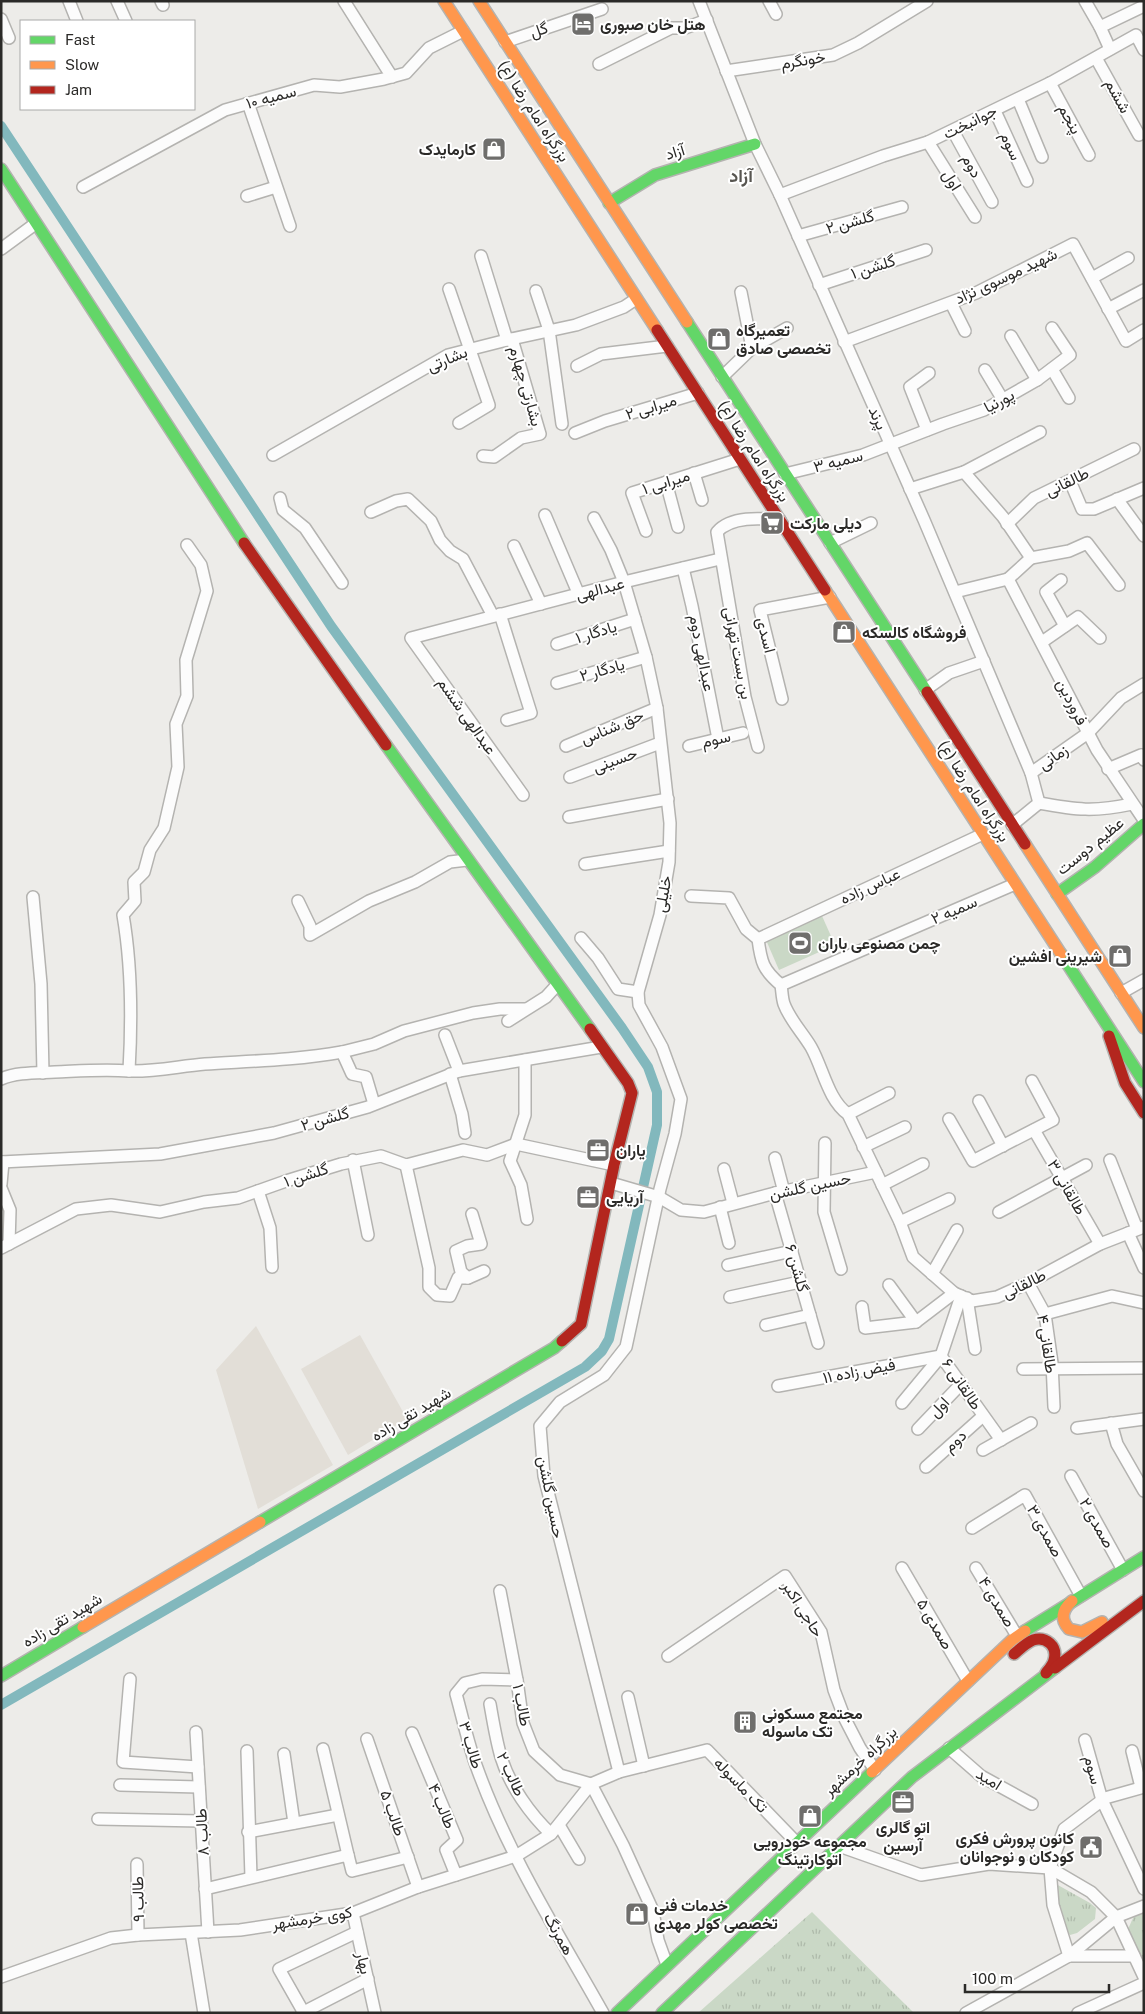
<svg xmlns="http://www.w3.org/2000/svg" width="1145" height="2014" font-family="'Public Sans',Vazirmatn,sans-serif">
<defs>
<pattern id="grass-tufts" width="24" height="20" patternUnits="userSpaceOnUse" patternTransform="scale(1.25)"><rect width="24" height="20" fill="#cad8c6"/><path d="M3 7l-1-3M5 7V3M7 7l1-3M15 17l-1-3M17 17v-4M19 17l1-3" fill="none" stroke="#aebaaa"/></pattern>
</defs>
<rect width="100%" height="100%" fill="#edece9"/>
<g fill="#e2ded7">
<path d="M256 1326 333 1465 258 1509 216 1370Z"/>
<path d="M360 1335 407 1419 348 1455 301 1369Z"/>
</g>
<g fill="url(#grass-tufts)">
<path d="M1056 1884 1090 1903 1096 1908 1095 1919 1077 1933 1070 1935C1056 1921 1057 1902 1056 1884Z"/>
<path d="M812 1912 914 2013H698Z"/>
<path d="M1144 1912V1966L1128 1929 1134 1916Z"/>
</g>
<path fill="#cad8c6" d="M822 916 835 945 779 970 766 940Z"/>
<g fill="none" stroke-linecap="round" stroke-linejoin="round">
<path stroke="#82b8bd" stroke-width="10" d="M1 126 331 626 622 1028 648 1067 657 1092V1125L609 1339 602 1351 585 1367 1 1705"/>
<g stroke="#b4b3b0" stroke-width="14">
<g id="street">
<path d="M69 1 77 21"/>
<path d="M117 1 126 21"/>
<path d="M161 1 163 5"/>
<path d="M344 1 392 77"/>
<path d="M699 1 755 144 780 195 924 520 1031 773 1039 803 1012 825"/>
<path d="M769 1 776 14"/>
<path d="M1085 1 1100 27 1110 49"/>
<path d="M1 19 9 38"/>
<path d="M1100 27 1144 6"/>
<path d="M505 42 602 9"/>
<path d="M1096 58 1139 135"/>
<path d="M599 64 671 28H685L707 20"/>
<path d="M726 71 833 55 858 43 927 1"/>
<path d="M1050 83 1089 155"/>
<path d="M1018 99 1042 157"/>
<path d="M248 103 290 226"/>
<path d="M995 111 1027 181"/>
<path d="M953 131 992 202"/>
<path d="M928 142 975 217"/>
<path d="M83 187 225 110 314 85 340 87 384 79 406 73 429 48 463 31"/>
<path d="M780 195 883 156 928 142 1050 83 1136 35 1144 50"/>
<path d="M247 196 276 187"/>
<path d="M798 236 902 207"/>
<path d="M1 249 35 224"/>
<path d="M481 256 507 340"/>
<path d="M1092 278 1128 258"/>
<path d="M819 285 926 250"/>
<path d="M449 289 489 405 459 423"/>
<path d="M536 291 549 330 562 424"/>
<path d="M741 292 752 348"/>
<path d="M951 303 965 331"/>
<path d="M1108 309 1144 290"/>
<path d="M1011 336 1037 380"/>
<path d="M844 342 976 293 1073 244 1126 341 1144 330"/>
<path d="M577 366 601 354 667 346"/>
<path d="M1052 369 1069 398"/>
<path d="M985 370 1003 400"/>
<path d="M722 377 752 348 787 328"/>
<path d="M927 430 910 387 929 373"/>
<path d="M575 433 605 421 698 393"/>
<path d="M273 455 448 355 507 340 576 325 624 307 636 299"/>
<path d="M483 456 494 457 521 438 540 434 512 339"/>
<path d="M964 472 1040 432"/>
<path d="M694 473 702 500"/>
<path d="M785 474 863 455 943 424 984 410 1037 380 1070 355 1052 328"/>
<path d="M1070 481 1082 509H1094L1144 488"/>
<path d="M666 482 678 527"/>
<path d="M910 489 964 472 1003 517 1031 558 1008 579 1097 750 1144 820"/>
<path d="M280 498 283 510 305 528 342 583"/>
<path d="M1117 499 1144 536"/>
<path d="M371 512 396 501 408 499 431 521 440 540 450 551 463 559 493 616"/>
<path d="M545 515 579 595"/>
<path d="M594 518 611 550 624 582 646 657 657 708 670 823 669 862 660 915 638 992 639 1005 662 1047 681 1099 675 1134 660 1189 626 1347 604 1375 560 1402 540 1426 544 1476 619 1772"/>
<path d="M1007 524 1034 498 1134 449"/>
<path d="M646 531 632 493 740 459"/>
<path d="M830 543 871 523"/>
<path d="M187 545 201 565 207 591 186 660 187 696 176 724 178 767 164 828 150 850 144 872 134 882 135 901 123 915C132 967 132 1019 129 1071 154 1072 180 1066 205 1064 251 1061 297 1060 342 1052L352 1074 366 1077 374 1104"/>
<path d="M514 546 541 604"/>
<path d="M1031 558 1069 551 1087 543 1119 585"/>
<path d="M683 568 692 606 718 739"/>
<path d="M1061 580 1046 592 1065 626"/>
<path d="M955 592 1008 579"/>
<path d="M500 614 531 713 507 720"/>
<path d="M1042 642 1078 617 1100 638"/>
<path d="M557 644 635 619"/>
<path d="M557 683 646 657"/>
<path d="M925 690 949 673 984 661"/>
<path d="M782 699 760 610 830 597"/>
<path d="M566 746 657 708"/>
<path d="M689 746 743 733"/>
<path d="M758 747 745 697 717 532C731 516 760 518 780 520"/>
<path d="M1108 769 1141 755 1144 760"/>
<path d="M1031 773 1088 733 1121 698 1144 684"/>
<path d="M570 777 660 743"/>
<path d="M523 795 411 638 624 582 720 559"/>
<path d="M1039 803C1077 810 1094 812 1132 804"/>
<path d="M569 817 668 799"/>
<path d="M585 864 669 851"/>
<path d="M691 896 729 898 746 929 758 939C761 962 763 970 781 985 782 991 782 998 784 1004 790 1020 802 1032 811 1047 823 1068 828 1100 848 1114L900 1222 913 1257 954 1293 972 1301 997 1297 1028 1283 1100 1244 1144 1227"/>
<path d="M33 897 41 984 43 1073"/>
<path d="M298 901 310 926V935L369 901 415 882 450 862 467 860"/>
<path d="M581 938 598 958 618 989 638 992"/>
<path d="M758 939 983 834"/>
<path d="M781 985 1015 884"/>
<path d="M1121 993 1144 980"/>
<path d="M508 1021 546 997 557 985"/>
<path d="M445 1035 459 1071"/>
<path d="M342 1052 374 1044 404 1031 473 1013 500 1009H525"/>
<path d="M525 1060V1115L510 1161 521 1185 527 1219"/>
<path d="M450 1074 462 1114 465 1133"/>
<path d="M1 1079C17 1072 38 1073 55 1072 80 1071 104 1069 129 1071"/>
<path d="M979 1101 1003 1146"/>
<path d="M848 1114 889 1093"/>
<path d="M949 1119 973 1161 1053 1120 1032 1081"/>
<path d="M1034 1130 1100 1244"/>
<path d="M825 1143 824 1212 841 1269"/>
<path d="M863 1147 905 1127"/>
<path d="M775 1158 784 1192"/>
<path d="M353 1160 368 1235"/>
<path d="M1110 1160 1137 1229"/>
<path d="M1 1162 160 1154 274 1133 368 1107 459 1071 601 1047"/>
<path d="M406 1165 429 1268V1287L437 1295 450 1296 458 1278H468L484 1271"/>
<path d="M724 1169 733 1203"/>
<path d="M611 1183 659 1197 681 1210 704 1212 775 1193 876 1172"/>
<path d="M1 1184 3 1162"/>
<path d="M882 1185 923 1164"/>
<path d="M1 1188 10 1210 9 1244"/>
<path d="M258 1191 270 1228 272 1267"/>
<path d="M775 1193 818 1343"/>
<path d="M720 1207 729 1243"/>
<path d="M999 1212 1086 1165"/>
<path d="M900 1222 949 1199"/>
<path d="M1128 1233 1144 1268"/>
<path d="M1 1248 76 1209 111 1205 160 1212 204 1202 238 1198 286 1181 341 1164 381 1156 406 1165 463 1150 487 1155 516 1144 614 1165"/>
<path d="M728 1265 792 1251"/>
<path d="M932 1274 957 1230"/>
<path d="M468 1278 461 1272 456 1251 467 1246 481 1244 472 1214"/>
<path d="M1028 1283 1045 1314 1052 1363 1054 1407"/>
<path d="M889 1285 916 1322"/>
<path d="M961 1296 941 1356 1001 1440"/>
<path d="M730 1297 800 1282"/>
<path d="M967 1298 975 1349"/>
<path d="M862 1307 865 1328 916 1322 954 1293"/>
<path d="M1045 1314 1112 1296 1144 1303"/>
<path d="M766 1325 810 1315"/>
<path d="M1023 1369 1144 1368"/>
<path d="M778 1386 941 1356"/>
<path d="M902 1403 941 1356"/>
<path d="M1111 1423 1117 1444 1144 1491"/>
<path d="M1077 1428 1144 1419"/>
<path d="M918 1429 961 1384"/>
<path d="M983 1450 1031 1423"/>
<path d="M926 1467 983 1416"/>
<path d="M1071 1476 1123 1570"/>
<path d="M972 1528 1025 1495 1081 1596"/>
<path d="M902 1568 968 1681"/>
<path d="M976 1568 1017 1636"/>
<path d="M500 1591 517 1680 523 1723 534 1751 560 1775 591 1784 623 1845 653 1911 658 1940 667 1965"/>
<path d="M668 1656 785 1576 821 1632 834 1690 845 1719 860 1748 875 1770"/>
<path d="M130 1679 123 1762 198 1767"/>
<path d="M517 1680 482 1679 465 1683 456 1694C463 1719 468 1744 477 1768 508 1854 558 1933 603 2013"/>
<path d="M628 1697 644 1766"/>
<path d="M490 1704C493 1721 496 1740 501 1757 510 1786 530 1814 551 1834"/>
<path d="M196 1732 208 1932"/>
<path d="M412 1733 457 1840 446 1850 456 1875"/>
<path d="M367 1739 418 1887"/>
<path d="M1085 1740 1102 1800 1144 1889"/>
<path d="M949 1748 981 1776 1032 1804"/>
<path d="M323 1749 348 1855"/>
<path d="M247 1751 251 1877"/>
<path d="M1132 1751 1141 1787"/>
<path d="M284 1754 294 1823"/>
<path d="M120 1785 199 1787"/>
<path d="M98 1819 201 1821"/>
<path d="M559 1825 579 1859"/>
<path d="M248 1832 338 1815"/>
<path d="M839 1846 921 1875 989 1864 1050 1868 1091 1892 1116 1917 1144 1977"/>
<path d="M137 1864 138 1935"/>
<path d="M205 1889 348 1855 352 1871 408 1857"/>
<path d="M353 1913 375 2013"/>
<path d="M191 1933 204 2013"/>
<path d="M1069 1956 1053 1905 1050 1868 1064 1829 1105 1798 1144 1787"/>
<path d="M1069 1956H1134"/>
<path d="M1 1977 111 1938 138 1935 240 1930 353 1913 418 1887 516 1856 551 1834 591 1784 619 1772 707 1750 797 1843"/>
<path d="M302 2013 368 1979"/>
<path d="M304 2013 279 1969 357 1932"/>
<path d="M966 2013 1069 1956 1116 1917 1144 1906"/>
<path d="M1078 2013 1144 1983"/>
</g>
</g>
<g stroke="#b4b3b0" stroke-width="14">
<g id="fast">
<path d="M1 169 244 543"/>
<path d="M609 203 655 175 755 144"/>
<path d="M687 322 927 692"/>
<path d="M386 745 590 1029"/>
<path d="M1057 894 1095 867 1144 824"/>
<path d="M1061 954 1144 1082"/>
<path d="M260 1522 554 1348 562 1341"/>
<path d="M1025 1631 1144 1557"/>
<path d="M1 1676 83 1627"/>
<path d="M617 2013 872 1772"/>
<path d="M662 2013 912 1777 1055 1668"/>
</g>
</g>
<g stroke="#b4b3b0" stroke-width="14">
<g id="slow">
<path d="M444 1 657 330"/>
<path d="M479 1 687 322"/>
<path d="M825 590 1061 954"/>
<path d="M1025 844 1144 1028"/>
<path d="M1072 1601C1062 1610 1060 1619 1069 1629L1082 1632 1102 1622"/>
<path d="M83 1627 260 1522"/>
<path d="M872 1772 1012 1640 1025 1631"/>
</g>
</g>
<g stroke="#b4b3b0" stroke-width="14">
<g id="jam">
<path d="M657 330 825 590"/>
<path d="M244 543 386 745"/>
<path d="M927 692 1025 844"/>
<path d="M1109 1036 1125 1083 1144 1113"/>
<path d="M562 1341 581 1324 614 1165 632 1093 628 1083 590 1029"/>
<path d="M1014 1654C1020 1649 1026 1643 1033 1640 1046 1636 1058 1646 1054 1660 1053 1665 1049 1669 1046 1673"/>
<path d="M1055 1668 1144 1601"/>
</g>
</g>
<use href="#street" stroke="#fcfcfc" stroke-width="11"/>
<use href="#fast" stroke="#63d668" stroke-width="11"/>
<use href="#slow" stroke="#ff974d" stroke-width="11"/>
<use href="#jam" stroke="#b3261e" stroke-width="11"/>
</g>
<defs>
<g id="hotel-square" transform="scale(1.25)"><rect x="-9" y="-9" width="18" height="18" rx="4" fill="#6f6e6c" stroke="#fff"/><path d="M-6-4.5h1.5V1H6V5H4.5V3h-9V5H-6ZM-4 0a1.8 1.8 0 1 1 3.6 0ZM.5 0V-2.5h3Q6-2.5 6 0Z" fill="#fff"/></g>
<g id="shop-square" transform="scale(1.25)"><rect x="-9" y="-9" width="18" height="18" rx="4" fill="#6f6e6c" stroke="#fff"/><path d="M-5-2.5h2.3a2.7 3.5 0 0 1 5.4 0H5L5.5 6h-11ZM-1.5-2.5h3a1.5 2.3 0 0 0-3 0Z" fill="#fff"/></g>
<g id="supermarket-square" transform="scale(1.25)"><rect x="-9" y="-9" width="18" height="18" rx="4" fill="#6f6e6c" stroke="#fff"/><path d="M-6-5.5h2.5l.6 2H6L4.5 2H-2.5L-4.4-4H-6ZM-1.5 3.2a1.3 1.3 0 1 0 .1 0ZM3 3.2a1.3 1.3 0 1 0 .1 0Z" fill="#fff"/></g>
<g id="stadium-square" transform="scale(1.25)"><rect x="-9" y="-9" width="18" height="18" rx="4" fill="#6f6e6c" stroke="#fff"/><path d="M0-5a6.5 5 0 1 0 0 10a6.5 5 0 1 0 0-10ZM-3.5-1.8h7v3.6h-7Z" fill="#fff"/></g>
<g id="office-square" transform="scale(1.25)"><rect x="-9" y="-9" width="18" height="18" rx="4" fill="#6f6e6c" stroke="#fff"/><path d="M-6-3h4V-5.5h4V-3h4V5H-6ZM-1-4.5V-3h2v-1.5ZM-6 0V1H6V0Z" fill="#fff"/></g>
<g id="building-square" transform="scale(1.25)"><rect x="-9" y="-9" width="18" height="18" rx="4" fill="#6f6e6c" stroke="#fff"/><path d="M-4-6H4V6H1V3H-1V6H-4ZM-2.5-4.3h1.7v1.8h-1.7ZM.8-4.3h1.7v1.8H.8ZM-2.5-1h1.7V.8h-1.7ZM.8-1h1.7V.8H.8Z" fill="#fff"/></g>
<g id="civic-square" transform="scale(1.25)"><rect x="-9" y="-9" width="18" height="18" rx="4" fill="#6f6e6c" stroke="#fff"/><path d="M-.6-6.5H3V-4.5H.6V-3L4-1V1h2V6H-6V1h2V-1L-.6-3ZM-1.2 2.5V6h2.4V2.5Z" fill="#fff"/></g>
</defs>
<g fill-rule="evenodd">
<use href="#hotel-square" x="583" y="24"/>
<use href="#shop-square" x="494" y="149"/>
<use href="#shop-square" x="719" y="339"/>
<use href="#supermarket-square" x="772" y="523"/>
<use href="#shop-square" x="844" y="632"/>
<use href="#stadium-square" x="800" y="943"/>
<use href="#shop-square" x="1120" y="956"/>
<use href="#office-square" x="598" y="1150"/>
<use href="#office-square" x="588" y="1197"/>
<use href="#building-square" x="745" y="1722"/>
<use href="#office-square" x="903" y="1802"/>
<use href="#shop-square" x="810" y="1816"/>
<use href="#civic-square" x="1091" y="1847"/>
<use href="#shop-square" x="637" y="1914"/>
</g>
<g text-anchor="middle" dominant-baseline="central" stroke-width="4" stroke-linejoin="round" paint-order="stroke">
<g font-size="16" font-weight="bold" fill="#2b2a28" stroke="#fff" text-anchor="start">
<text x="600" y="24">هتل خان صبوری</text>
<text x="476" y="149" text-anchor="end">کارمایدک</text>
<text x="736" y="330">تعمیرگاه<tspan x="736" dy="18">تخصصی صادق</tspan></text>
<text x="790" y="523">دیلی مارکت</text>
<text x="862" y="632">فروشگاه کالسکه</text>
<text x="818" y="943">چمن مصنوعی باران</text>
<text x="1102" y="956" text-anchor="end">شیرینی افشین</text>
<text x="616" y="1150">یاران</text>
<text x="606" y="1197">آریایی</text>
<text x="762" y="1713">مجتمع مسکونی<tspan x="762" dy="18">تک ماسوله</tspan></text>
<text x="903" y="1827" text-anchor="middle">اتو گالری<tspan x="903" dy="18">آرسین</tspan></text>
<text x="1074" y="1838" text-anchor="end">کانون پرورش فکری<tspan x="1074" dy="18">کودکان و نوجوانان</tspan></text>
<text x="810" y="1841" text-anchor="middle">مجموعه خودرویی<tspan x="810" dy="18">اتوکارتینگ</tspan></text>
<text x="654" y="1905">خدمات فنی<tspan x="654" dy="18">تخصصی کولر مهدی</tspan></text>
</g>
<g font-size="16" fill="#2b2a28" stroke="#fff">
<text transform="translate(539 30) rotate(-19)">گل</text>
<text transform="translate(803 60) rotate(-9)">خونگرم</text>
<text transform="translate(1118 96) rotate(61)">ششم</text>
<text transform="translate(271 97) rotate(-15)">سمیه ۱۰</text>
<text transform="translate(534 111) rotate(57)">بزرگراه امام رضا (ع)</text>
<text transform="translate(1070 119) rotate(62)">پنجم</text>
<text transform="translate(970 122) rotate(-26)">جوانبخت</text>
<text transform="translate(1011 146) rotate(65)">سوم</text>
<text transform="translate(675 152) rotate(-17)">آزاد</text>
<text transform="translate(972 166) rotate(61)">دوم</text>
<text transform="translate(952 180) rotate(58)">اول</text>
<text transform="translate(850 222) rotate(-16)">گلشن ۲</text>
<text transform="translate(873 267) rotate(-18)">گلشن ۱</text>
<text transform="translate(1006 276) rotate(-25)">شهید موسوی نژاد</text>
<text transform="translate(447 359) rotate(-23)">بشارتی</text>
<text transform="translate(526 386) rotate(74)">بشارتی چهارم</text>
<text transform="translate(999 401) rotate(-28)">پورنیا</text>
<text transform="translate(651 407) rotate(-17)">میرابی ۲</text>
<text transform="translate(878 418) rotate(66)">پرند</text>
<text transform="translate(754 451) rotate(57)">بزرگراه امام رضا (ع)</text>
<text transform="translate(838 461) rotate(-14)">سمیه ۳</text>
<text transform="translate(666 482) rotate(-17)">میرابی ۱</text>
<text transform="translate(1067 482) rotate(-26)">طالقانی</text>
<text transform="translate(600 589) rotate(-15)">عبدالهی</text>
<text transform="translate(596 632) rotate(-17)">یادگار ۱</text>
<text transform="translate(766 635) rotate(76)">اسدی</text>
<text transform="translate(702 653) rotate(79)">عبدالهی دوم</text>
<text transform="translate(738 653) rotate(79)">بن بست تهرانی</text>
<text transform="translate(602 670) rotate(-16)">یادگار ۲</text>
<text transform="translate(1072 702) rotate(63)">فروردین</text>
<text transform="translate(467 716) rotate(55)">عبدالهی ششم</text>
<text transform="translate(612 727) rotate(-23)">حق شناس</text>
<text transform="translate(716 739) rotate(-13)">سوم</text>
<text transform="translate(1053 757) rotate(-35)">زمانی</text>
<text transform="translate(615 760) rotate(-20)">حسینی</text>
<text transform="translate(974 791) rotate(57)">بزرگراه امام رضا (ع)</text>
<text transform="translate(1090 846) rotate(-39)">عظیم دوست</text>
<text transform="translate(870 886) rotate(-25)">عباس زاده</text>
<text transform="translate(663 894) rotate(-80)">خلیلی</text>
<text transform="translate(954 910) rotate(-23)">سمیه ۲</text>
<text transform="translate(325 1119) rotate(-16)">گلشن ۲</text>
<text transform="translate(306 1175) rotate(-18)">گلشن ۱</text>
<text transform="translate(810 1186) rotate(-12)">حسین گلشن</text>
<text transform="translate(1067 1187) rotate(60)">طالقانی ۳</text>
<text transform="translate(797 1268) rotate(74)">گلشن ۶</text>
<text transform="translate(1024 1284) rotate(-26)">طالقانی</text>
<text transform="translate(1047 1344) rotate(81)">طالقانی ۴</text>
<text transform="translate(859 1371) rotate(-11)">فیض زاده ۱۱</text>
<text transform="translate(962 1384) rotate(56)">طالقانی ۶</text>
<text transform="translate(939 1407) rotate(-46)">اول</text>
<text transform="translate(411 1414) rotate(-31)">شهید تقی زاده</text>
<text transform="translate(955 1441) rotate(-42)">دوم</text>
<text transform="translate(551 1497) rotate(79)">حسین گلشن</text>
<text transform="translate(1097 1523) rotate(61)">صمدی ۲</text>
<text transform="translate(1045 1531) rotate(61)">صمدی ۳</text>
<text transform="translate(997 1602) rotate(59)">صمدی ۴</text>
<text transform="translate(803 1609) rotate(58)">حاجی اکبر</text>
<text transform="translate(62 1620) rotate(-31)">شهید تقی زاده</text>
<text transform="translate(935 1624) rotate(60)">صمدی ۵</text>
<text transform="translate(522 1705) rotate(79)">طالب ۱</text>
<text transform="translate(471 1745) rotate(73)">طالب ۳</text>
<text transform="translate(860 1761) rotate(-43)">بزرگراه خرمشهر</text>
<text transform="translate(1093 1770) rotate(75)">سوم</text>
<text transform="translate(511 1774) rotate(65)">طالب ۲</text>
<text transform="translate(989 1779) rotate(32)">امید</text>
<text transform="translate(741 1785) rotate(46)">تک ماسوله</text>
<text transform="translate(442 1806) rotate(67)">طالب ۴</text>
<text transform="translate(393 1813) rotate(71)">طالب ۵</text>
<text transform="translate(202 1832) rotate(-93)">طالب ۸</text>
<text transform="translate(138 1899) rotate(-91)">طالب ۹</text>
<text transform="translate(312 1918) rotate(-9)">کوی خرمشهر</text>
<text transform="translate(559 1934) rotate(61)">همرنگ</text>
<text transform="translate(364 1963) rotate(77)">بهار</text>
</g>
<g font-size="18" font-weight="bold" fill="#585651" stroke="#fff">
<text x="741" y="175">آزاد</text>
</g>
</g>
<rect width="1145" height="2014" fill="none" stroke="#2b2a28" stroke-width="5"/>
<rect x="20" y="20" width="175" height="90" fill="#ffffff" stroke="#aaaaa9"/>
<rect x="30" y="36" width="25" height="8" fill="#63d668" stroke="#aaaaa9"/>
<text x="65" y="45" font-size="15" fill="#2b2a28">Fast</text>
<rect x="30" y="61" width="25" height="8" fill="#ff974d" stroke="#aaaaa9"/>
<text x="65" y="70" font-size="15" fill="#2b2a28">Slow</text>
<rect x="30" y="86" width="25" height="8" fill="#b3261e" stroke="#aaaaa9"/>
<text x="65" y="95" font-size="15" fill="#2b2a28">Jam</text>
<path d="M965 1984v8h144v-8" fill="none" stroke="#2b2a28" stroke-width="2.5"/>
<text x="972" y="1984" font-size="15" fill="#2b2a28" stroke="#ffffff" stroke-width="4" paint-order="stroke">100 m</text>
</svg>
